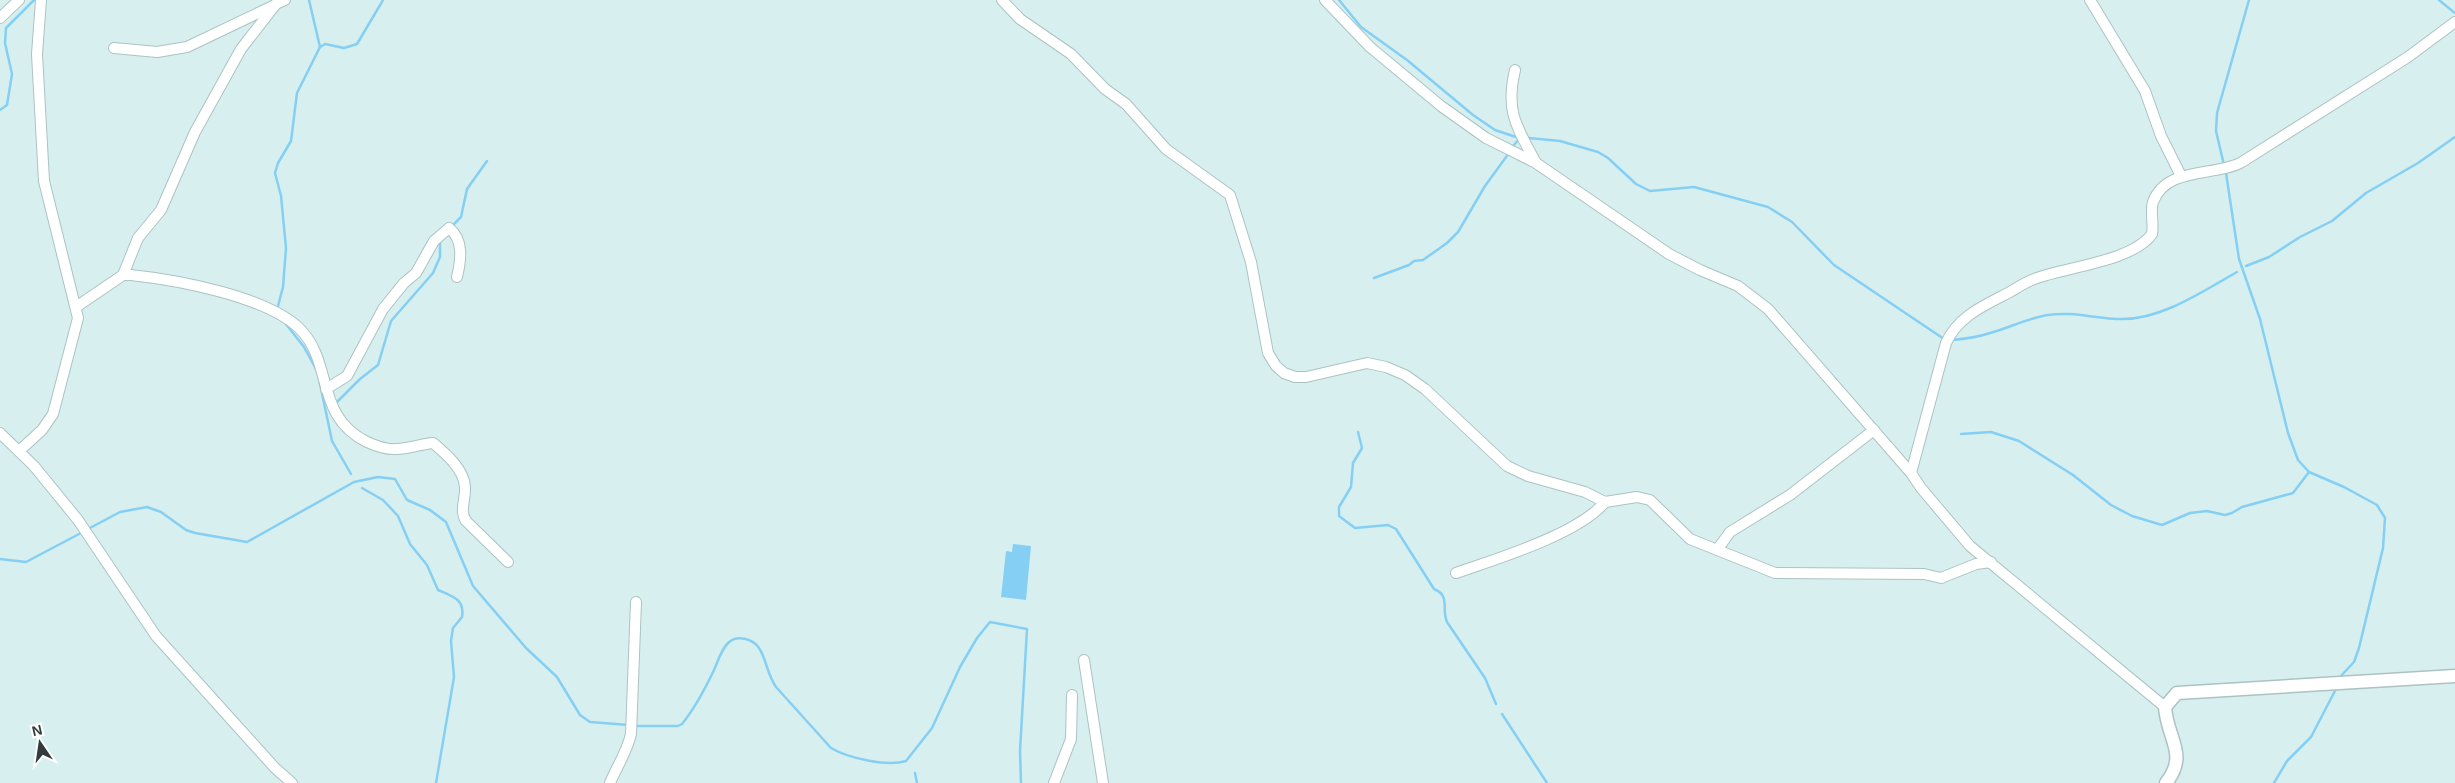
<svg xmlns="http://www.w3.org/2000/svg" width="2455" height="783" font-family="Helvetica,sans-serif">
<rect width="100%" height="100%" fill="#d7f0ef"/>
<path fill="#85cff5" d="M1013 544 1031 546 1026 600 1001 597 1006 551 1012 552Z"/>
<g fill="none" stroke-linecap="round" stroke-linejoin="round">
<g stroke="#85cff5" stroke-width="2.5">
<path d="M1339 0 1361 27 1407 60 1473 115 1495 130 1519 138"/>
<path d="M2439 0 2455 13"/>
<path d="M320 47 325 44 344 48 357 44 383 0"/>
<path d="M0 110 7 105 12 74 5 43 6 28 34 0"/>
<path d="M1529 138 1560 141 1598 152 1608 158 1636 184 1650 191 1694 187 1768 207 1792 222 1834 265 1944 339"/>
<path d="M1513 146 1520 138"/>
<path d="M2224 165 2216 131 2217 113 2249 0"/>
<path d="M2226 173 2239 259 2260 319 2288 433 2298 460 2309 472 2344 487 2377 505 2385 518 2383 548 2359 648 2354 662 2340 677"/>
<path d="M451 227 461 217 467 189 487 161"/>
<path d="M2246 266 2269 257 2300 237 2332 221 2366 193 2418 163 2455 137"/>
<path d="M1374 278 1409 265 1414 261 1423 260 1447 243 1458 232 1485 186 1509 153"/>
<path d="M277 310 283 287 286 248 281 196 275 173 278 163 291 141 297 93 320 47 309 0"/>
<path d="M286 324 304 347 316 369"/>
<path d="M1952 340C1965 339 1978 337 1990 333 2009 328 2028 318 2048 315 2072 311 2097 319 2121 319 2161 320 2203 291 2237 272"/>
<path d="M319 379 332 441 351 474"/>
<path d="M335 404 360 379 378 365 391 321 433 273 440 257V241"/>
<path d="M1358 432 1362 448 1353 463 1351 487 1339 507V516L1355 528 1388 525 1396 529 1434 589C1451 596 1441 609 1447 622L1485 678 1496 704"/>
<path d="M1961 434 1991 432 2019 441 2073 475 2111 505 2132 516 2162 525 2190 513 2207 511 2225 515 2232 513 2242 507 2293 493 2309 472"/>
<path d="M362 488 383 500 398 516 410 544 427 565 438 590C452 596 465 599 462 617L453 628 451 641 454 677 436 783"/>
<path d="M88 529 120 512 147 507 161 512 186 530 195 533 247 542 354 482 378 477 395 479 407 500 430 510 446 522 473 586 526 648 557 677 580 715 590 722 629 725"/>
<path d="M0 559 26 562 81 533"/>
<path d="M1502 714 1547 783"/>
<path d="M636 726H678L682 724C695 708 705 689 714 670 718 661 721 650 728 643 737 634 753 639 759 648 766 658 767 674 776 687L831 748C848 758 887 767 906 761L932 728 960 667 977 638 990 622 1027 629 1020 751 1021 783"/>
<path d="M915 773 917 783"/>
<path d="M2274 783 2287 761 2311 737 2337 687"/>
</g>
<g stroke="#abc3c2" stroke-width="12">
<g id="minor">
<path d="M1002 0 1020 19 1071 54 1105 89 1126 104 1166 149 1230 195 1251 262 1268 353 1276 366 1284 373 1295 377H1306L1367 363 1386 367 1405 375 1425 389 1507 466 1528 476 1585 492 1605 502 1637 497 1650 500 1690 539 1775 573 1924 574 1941 578 1976 564 1991 562"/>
<path d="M1325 0 1370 47 1441 106 1486 138 1536 163 1669 254 1700 270 1738 286 1768 309 1911 473 1921 488 1970 546 2165 707"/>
<path d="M2090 0 2145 91 2161 136 2181 176"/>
<path d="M0 18 19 0"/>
<path d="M114 48 157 52 187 47 275 5"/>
<path d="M1515 70C1505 112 1517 127 1536 163"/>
<path d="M123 275 138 238 161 210 195 132 241 49 276 4 285 0"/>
<path d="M76 307 123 275H131C177 280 265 296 299 328 334 362 314 416 367 442 376 446 386 450 396 449 408 449 421 444 433 443 446 454 464 469 465 487 466 499 459 510 466 521L508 562"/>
<path d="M326 389 347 376 383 309 404 283 416 273 434 241 449 228C464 240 461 260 457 277"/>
<path d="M0 433 34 466 78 520 156 636 275 768 292 783"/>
<path d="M19 451 42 430 53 414 78 318 44 181 37 54 41 0"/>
<path d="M1911 473 1946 343C1958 316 1985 305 2010 292 2018 287 2027 281 2037 278 2067 267 2133 261 2152 234 2154 224 2150 211 2153 202 2166 166 2215 177 2242 162L2408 57 2455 22"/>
<path d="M1717 550 1730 532 1790 495 1874 430"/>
<path d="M1456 573C1496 559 1579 534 1605 502"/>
<path d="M1084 660 1103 783"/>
<path d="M610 783C617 766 627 752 631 734L636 602"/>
<path d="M1054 783 1071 739 1072 695"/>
</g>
</g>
<g stroke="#abc3c2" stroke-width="15">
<path id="tertiary" d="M2166 783C2189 754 2167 739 2165 707L2177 693 2455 676"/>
</g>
<use href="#minor" stroke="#fff" stroke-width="10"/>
<use href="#tertiary" stroke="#fff" stroke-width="12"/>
</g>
<g transform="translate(40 743) rotate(347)" stroke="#ffffff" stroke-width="4" paint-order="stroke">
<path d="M0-4L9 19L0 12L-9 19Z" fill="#323c3c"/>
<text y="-8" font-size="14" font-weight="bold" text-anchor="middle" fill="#323c3c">N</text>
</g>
</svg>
